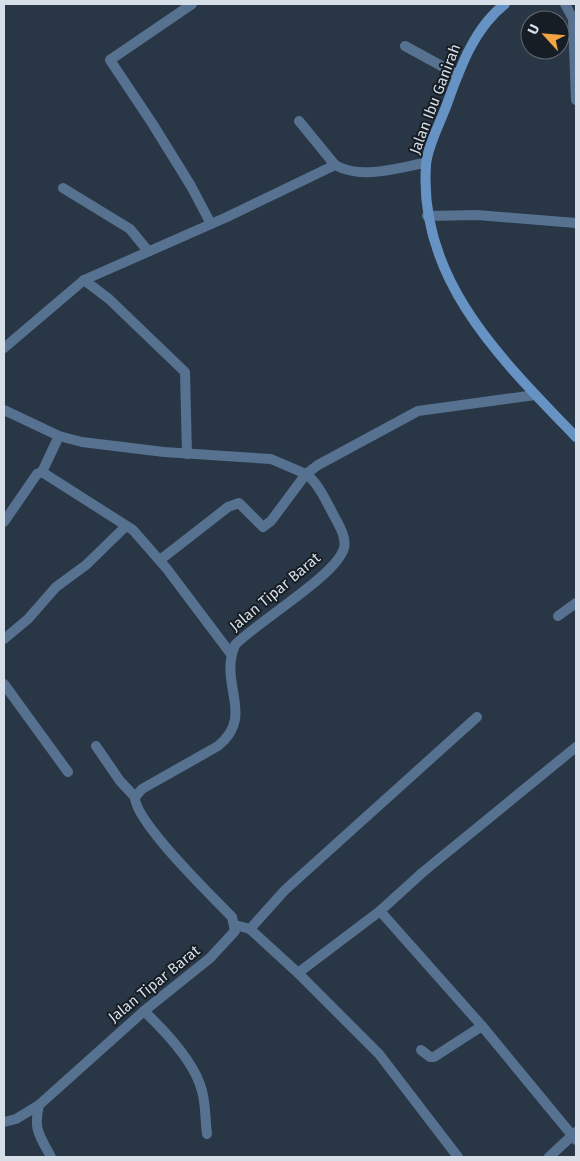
<svg xmlns="http://www.w3.org/2000/svg" width="580" height="1161" font-family="'Fira Sans',sans-serif">
<rect width="100%" height="100%" fill="#283645"/>
<g fill="none" stroke-linecap="round" stroke-linejoin="round">
<g stroke="#567290" stroke-width="10">
<path d="M192 4 110 60 152 123 191 186 211 224"/>
<path d="M565 4 573 19 576 100"/>
<path d="M405 46 458 75"/>
<path d="M299 121 335 165"/>
<path d="M63 188 130 229 148 251"/>
<path d="M427 216 477 215 576 223"/>
<path d="M84 280 109 299 185 372 187 454"/>
<path d="M4 348 84 280 227 217 335 165C362 180 396 168 425 163"/>
<path d="M4 410 59 436 82 442 164 452 271 459 306 474 271 521 263 527 239 503 228 507 160 560"/>
<path d="M42 472 133 530 167 569 231 654"/>
<path d="M4 522 37 474 42 472 59 436"/>
<path d="M558 616 576 603"/>
<path d="M4 639 28 619 56 587 86 565 126 526"/>
<path d="M4 684 68 772"/>
<path d="M96 746 120 781 135 797"/>
<path d="M380 911 482 1026 576 1140"/>
<path d="M235 925 250 929 285 890 477 717"/>
<path d="M250 929 298 973 379 1054 458 1157"/>
<path d="M298 973 380 911 423 872 576 747"/>
<path d="M144 1011C165 1031 195 1062 202 1091 206 1105 205 1120 207 1134"/>
<path d="M421 1050 430 1057H434L482 1026"/>
<path d="M39 1105C33 1130 40 1136 51 1157"/>
<path d="M549 1157 576 1132"/>
</g>
<path stroke="#567290" stroke-width="10" d="M4 1122 16 1119 39 1105 144 1011 210 958 235 931 232 917C213 897 134 821 135 797L142 789 218 746C256 715 218 685 235 645 258 621 337 575 344 548 347 536 337 522 332 512 325 499 318 483 306 474L318 465 418 411 535 395"/>
<path stroke="#6693c3" stroke-width="10" d="M505 4C474 28 460 68 447 104 441 121 427 147 426 165 418 280 502 360 576 437"/>
</g>
<g text-anchor="middle" dominant-baseline="central" stroke-width="4" stroke-linejoin="round" paint-order="stroke">
<g font-size="15" fill="#d6dfe8" stroke="#171d24">
<text transform="translate(435 99) rotate(-69)">Jalan Ibu Ganirah</text>
<text transform="translate(275 592) rotate(-40)">Jalan Tipar Barat</text>
<text transform="translate(154 984) rotate(-39)">Jalan Tipar Barat</text>
</g>
</g>
<rect width="580" height="1161" fill="none" stroke="#d6dfe8" stroke-width="10"/>
<g transform="translate(545 35) rotate(296)"><circle r="24" fill="#171d24" stroke="#636b72"/>
<path d="M0-4L9 19L0 12L-9 19Z" fill="#f3a442"/>
<text y="-8" font-size="14" font-weight="bold" text-anchor="middle" fill="#d6dfe8">U</text>
</g>
</svg>
